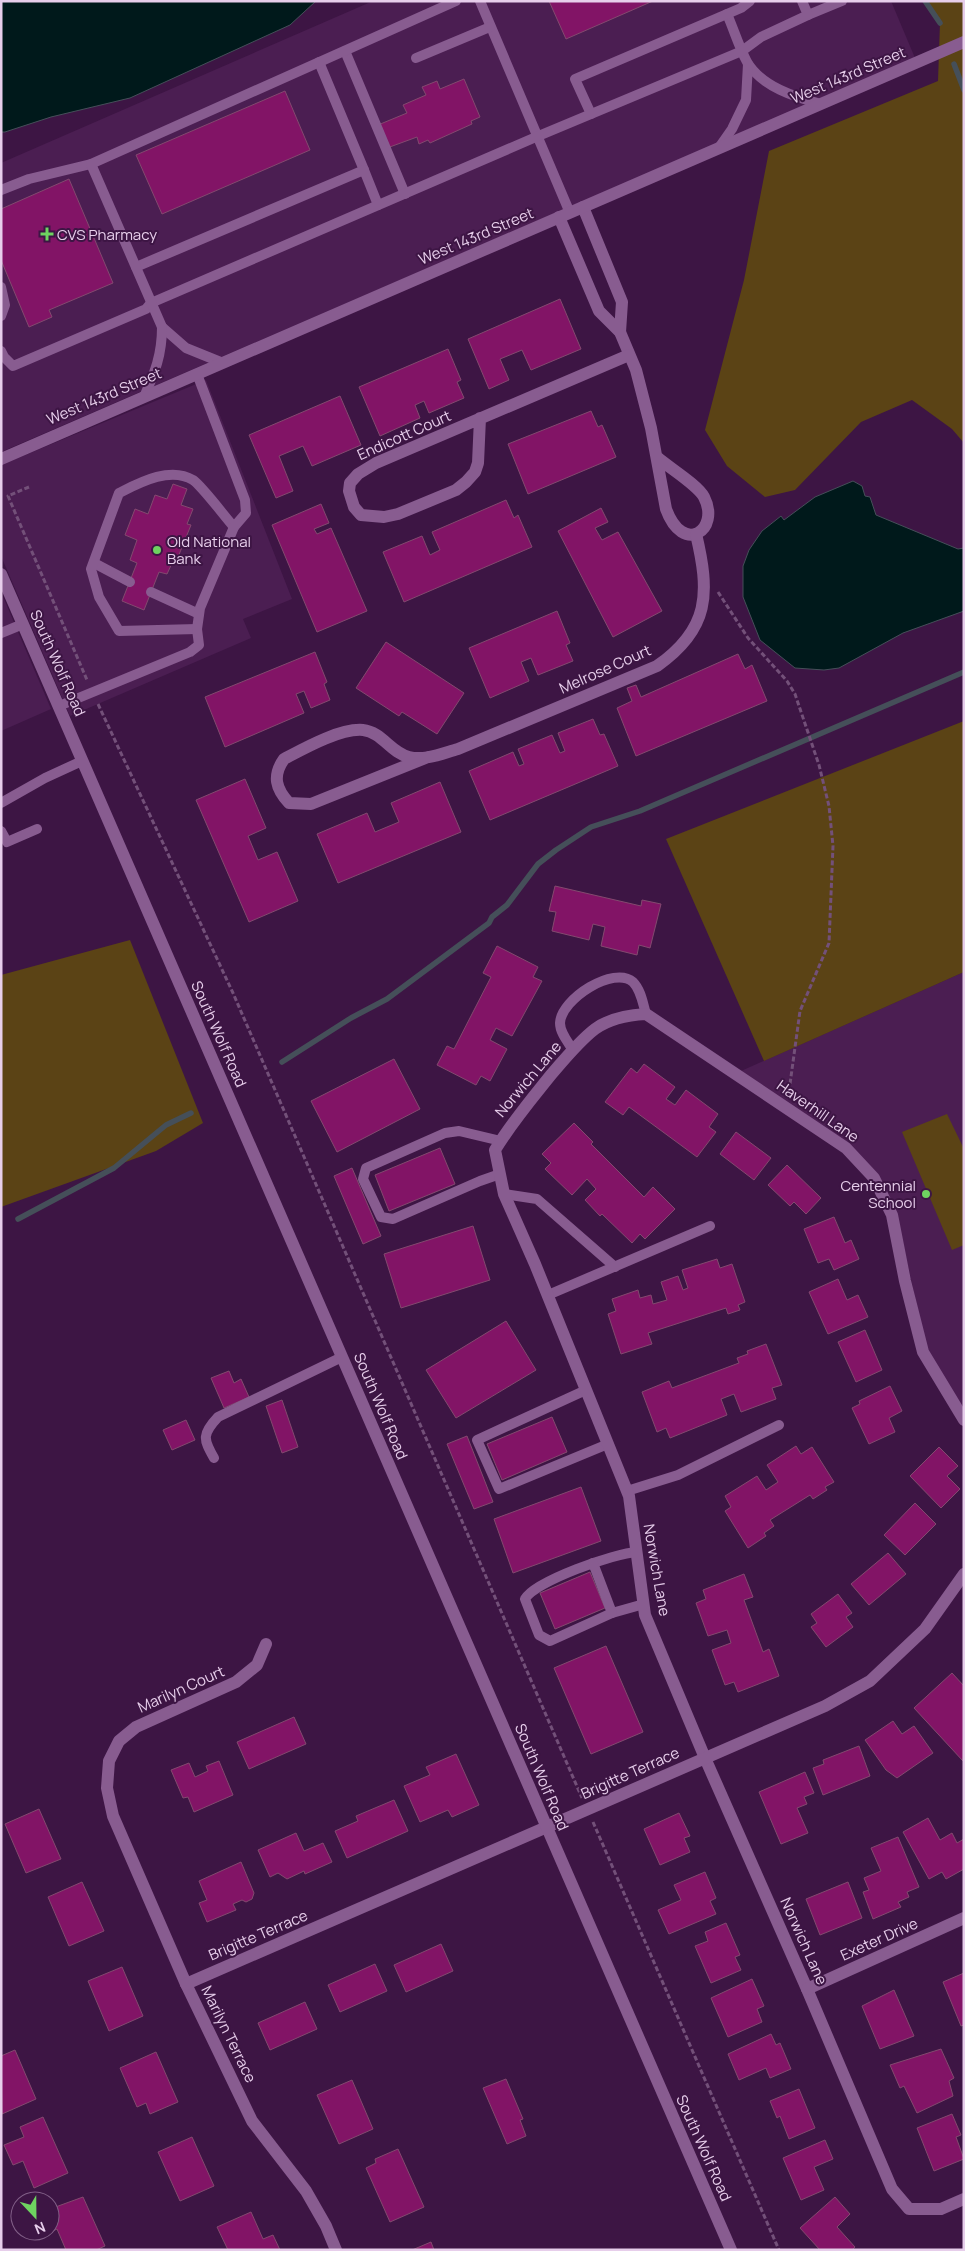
<svg xmlns="http://www.w3.org/2000/svg" width="965" height="2251" font-family="Manrope,sans-serif">
<rect width="100%" height="100%" fill="#3d1544"/>
<g fill="#4b1e52">
<path d="M373 1H891L915 58 1 452V163Z"/>
<path d="M206 380 292 599 243 619 251 638 70 716 1 556V465Z"/>
<path d="M1 592 51 709 1 731Z"/>
<path d="M964 972V1409L927 1351 896 1212 878 1176 741 1071Z"/>
</g>
<g fill="#5b4315">
<path d="M925 1H964V443L952 429 912 400 861 422 795 490 765 497 727 466 705 430 744 280 769 151 938 81 940 23Z"/>
<path d="M964 721V972L764 1061 666 839Z"/>
<path d="M130 940 203 1123 156 1151 1 1207V975Z"/>
<path d="M947 1114 964 1149V1245L952 1250 902 1132Z"/>
</g>
<g fill="#00191b" stroke="#454f59">
<path d="M1 1H316L290 25 130 98 51 117 5 132H1Z"/>
<path d="M853 481 862 486 865 496 870 497 876 515 958 549 964 548V611L903 633 839 668 824 670 795 668 760 640 743 597V566L749 550 762 531 781 516 784 520 815 497Z"/>
</g>
<g fill="none" stroke-linecap="round" stroke-linejoin="round">
<g stroke="#454f59" stroke-width="5.5">
<path d="M925 1 940 23"/>
<path d="M954 64 964 90"/>
<path d="M282 1062 351 1018 387 999 489 923 492 917 507 905 538 864 556 850 591 827 640 811 964 672"/>
<path d="M18 1219 114 1168 166 1125 191 1113"/>
</g>
</g>
<g fill="#821466" stroke="#83496f">
<path d="M549 1H653L566 39Z"/>
<path d="M464 79 480 117 471 121 472 124 430 143 428 140 419 144 417 137 387 148 378 125 407 113 403 105 426 95 422 87 437 81 440 89Z"/>
<path d="M285 91 310 150 162 214 136 155Z"/>
<path d="M69 179 113 283 49 310 52 317 29 327 1 260V209Z"/>
<path d="M560 299 581 349 531 370 522 350 500 359 509 380 489 389 468 339Z"/>
<path d="M448 349 461 380 457 382 464 398 429 413 424 401 415 405 420 418 380 436 359 387Z"/>
<path d="M340 396 361 445 312 466 303 446 279 456 293 491 276 498 249 435Z"/>
<path d="M591 411 598 427 602 425 616 457 528 494 508 444Z"/>
<path d="M173 484 187 489 181 505 193 509 187 524 191 525 176 562 173 561 167 574 159 572 144 610 122 601 137 563 130 560 137 540 125 535 135 509 148 514 155 495 167 499Z"/>
<path d="M506 500 514 518 518 515 532 547 404 602 383 552 422 536 430 555 440 550 432 532Z"/>
<path d="M321 504 329 523 314 529 317 534 331 528 367 611 317 632 272 525Z"/>
<path d="M601 508 608 522 595 528 602 540 618 532 662 611 613 637 558 531Z"/>
<path d="M557 611 570 643 566 645 573 661 538 675 531 658 521 662 529 681 490 698 469 648Z"/>
<path d="M386 642 464 693 437 734 402 712 399 716 356 688Z"/>
<path d="M315 652 327 682 324 684 330 700 311 708 304 691 296 694 304 713 225 747 205 697Z"/>
<path d="M738 654 745 669 752 665 767 701 636 756 617 708 632 701 627 688 636 685 641 697Z"/>
<path d="M593 719 600 735 604 734 618 766 490 820 469 771 513 752 519 766 524 764 518 749 552 735 560 753 565 751 558 733Z"/>
<path d="M245 779 266 828 248 836 258 860 277 852 298 901 249 922 196 800Z"/>
<path d="M440 782 461 832 338 883 317 834 367 813 375 832 399 822 391 803Z"/>
<path d="M555 886 641 906 642 900 661 904 650 948 639 945 637 955 601 946 605 927 593 924 589 940 552 931 556 912 549 911Z"/>
<path d="M497 946 538 967 533 977 542 981 512 1036 496 1028 490 1040 507 1049 490 1081 481 1076 476 1085 437 1065 447 1046 454 1049 491 977 483 973Z"/>
<path d="M394 1059 420 1109 337 1152 311 1101Z"/>
<path d="M644 1064 675 1087 666 1099 675 1105 686 1090 718 1114 709 1127 716 1132 697 1157 629 1107 623 1115 605 1102 631 1068 637 1073Z"/>
<path d="M574 1123 593 1142 591 1144 644 1197 653 1187 675 1209 645 1239 640 1234 632 1243 602 1214 600 1216 585 1200 596 1189 587 1179 572 1195 545 1169 551 1163 542 1154Z"/>
<path d="M736 1132 771 1158 754 1180 720 1154Z"/>
<path d="M440 1148 455 1184 389 1211 375 1175Z"/>
<path d="M787 1165 821 1198 806 1214 794 1202 790 1206 768 1185Z"/>
<path d="M352 1168 381 1236 363 1244 334 1176Z"/>
<path d="M834 1217 845 1243 851 1240 859 1259 834 1270 829 1259 818 1263 804 1229Z"/>
<path d="M473 1226 490 1280 401 1308 384 1254Z"/>
<path d="M717 1259 720 1268 732 1264 745 1302 738 1305 740 1310 728 1314 726 1308 648 1333 652 1344 621 1354 608 1314 616 1311 612 1299 638 1290 640 1298 651 1295 653 1304 667 1300 661 1282 678 1276 683 1290 688 1288 682 1270Z"/>
<path d="M838 1279 847 1300 858 1295 868 1317 828 1334 809 1292Z"/>
<path d="M506 1321 536 1370 456 1418 426 1370Z"/>
<path d="M865 1330 882 1370 856 1382 838 1342Z"/>
<path d="M766 1344 782 1385 772 1388 776 1399 741 1412 734 1394 721 1399 727 1415 670 1438 666 1428 657 1432 642 1392 669 1381 672 1388 739 1363 737 1358 748 1354 747 1351Z"/>
<path d="M229 1371 234 1383 241 1379 249 1397 224 1408 211 1378Z"/>
<path d="M890 1386 902 1411 889 1418 895 1432 869 1444 852 1408 860 1404 859 1401Z"/>
<path d="M282 1400 298 1447 282 1453 266 1406Z"/>
<path d="M552 1417 567 1452 502 1480 487 1444Z"/>
<path d="M186 1420 195 1440 172 1450 163 1430Z"/>
<path d="M467 1436 493 1502 474 1509 447 1444Z"/>
<path d="M796 1446 801 1454 812 1447 834 1482 825 1487 827 1490 813 1499 810 1495 770 1520 774 1526 764 1533 766 1536 748 1548 725 1511 731 1507 725 1496 757 1476 766 1490 778 1482 767 1465Z"/>
<path d="M939 1447 958 1466 947 1476 960 1489 941 1508 910 1476Z"/>
<path d="M581 1487 601 1541 513 1573 494 1519Z"/>
<path d="M915 1503 936 1524 905 1555 884 1535Z"/>
<path d="M888 1553 906 1574 869 1605 851 1584Z"/>
<path d="M590 1572 605 1608 555 1629 540 1593Z"/>
<path d="M744 1574 753 1597 744 1600 763 1652 769 1649 779 1676 738 1692 734 1682 725 1685 712 1650 731 1643 727 1630 708 1636 696 1603 706 1599 703 1590Z"/>
<path d="M838 1594 852 1613 846 1617 853 1627 826 1647 811 1627 817 1623 811 1614Z"/>
<path d="M606 1646 643 1732 591 1754 554 1668Z"/>
<path d="M952 1673 964 1686 963 1761 914 1708Z"/>
<path d="M294 1717 306 1744 249 1769 237 1742Z"/>
<path d="M893 1721 902 1734 914 1726 933 1753 897 1778 886 1770 865 1740Z"/>
<path d="M859 1746 870 1776 823 1795 813 1768 824 1764 823 1760Z"/>
<path d="M456 1754 479 1805 452 1817 448 1810 420 1822 404 1786 430 1775 426 1767Z"/>
<path d="M219 1761 233 1795 194 1812 188 1797 183 1798 171 1770 189 1763 195 1777 208 1771 206 1766Z"/>
<path d="M805 1772 814 1793 804 1797 807 1804 797 1808 808 1833 781 1844 759 1792Z"/>
<path d="M394 1800 408 1831 347 1858 335 1831 358 1821 356 1816Z"/>
<path d="M39 1809 61 1859 26 1873 5 1824Z"/>
<path d="M679 1813 690 1836 684 1838 690 1852 660 1865 644 1829Z"/>
<path d="M928 1818 940 1840 952 1833 957 1843 964 1839V1869L946 1879 942 1872 929 1879 903 1832Z"/>
<path d="M296 1833 304 1851 323 1843 332 1862 305 1874 304 1871 287 1879 278 1873 270 1877 258 1850Z"/>
<path d="M898 1837 919 1887 907 1892 909 1897 898 1902 901 1907 873 1919 863 1892 869 1890 864 1878 881 1871 871 1848Z"/>
<path d="M241 1862 254 1893 252 1899 246 1902 242 1900 233 1904 236 1910 207 1922 199 1903 207 1900 199 1881Z"/>
<path d="M705 1872 716 1898 710 1901 716 1914 669 1934 658 1910 681 1900 674 1885Z"/>
<path d="M82 1882 104 1931 69 1946 48 1897Z"/>
<path d="M848 1882 862 1918 820 1935 806 1899Z"/>
<path d="M726 1923 740 1955 735 1957 741 1970 711 1983 695 1946 708 1941 705 1932Z"/>
<path d="M441 1944 453 1971 406 1992 394 1965Z"/>
<path d="M375 1964 387 1991 340 2012 328 1985Z"/>
<path d="M122 1967 143 2016 109 2031 88 1981Z"/>
<path d="M964 1973V2025L961 2026 943 1982Z"/>
<path d="M752 1979 764 2006 757 2009 762 2022 728 2037 711 1998Z"/>
<path d="M894 1990 914 2036 880 2049 862 2006Z"/>
<path d="M305 2002 317 2029 270 2050 258 2023Z"/>
<path d="M771 2034 776 2045 780 2043 791 2069 770 2078 766 2068 739 2080 728 2054Z"/>
<path d="M941 2049 954 2078 949 2081 953 2096 917 2113 904 2086 900 2088 890 2065Z"/>
<path d="M15 2050 36 2099 2 2114 1 2056Z"/>
<path d="M156 2052 178 2102 150 2114 146 2103 137 2107 120 2068Z"/>
<path d="M506 2079 523 2119 520 2120 526 2136 507 2144 483 2088Z"/>
<path d="M352 2080 373 2129 339 2144 317 2095Z"/>
<path d="M799 2089 815 2128 789 2139 780 2116 777 2118 770 2101Z"/>
<path d="M952 2114 961 2135 956 2137 964 2159 934 2171 917 2128Z"/>
<path d="M43 2117 68 2173 34 2188 23 2161 13 2165 4 2145 24 2137 20 2127Z"/>
<path d="M192 2137 214 2186 180 2201 158 2152Z"/>
<path d="M825 2140 833 2159 814 2167 824 2190 801 2200 783 2158Z"/>
<path d="M398 2149 424 2207 390 2222 366 2168 376 2163 375 2159Z"/>
<path d="M83 2197 105 2246 96 2250H66L57 2229 44 2235 42 2231H50V2209Z"/>
<path d="M835 2197 850 2214 837 2227 855 2247 852 2250H820L800 2228Z"/>
<path d="M251 2212 263 2239 273 2235 280 2250H228L217 2227Z"/>
<path d="M431 2242 434 2250H412Z"/>
</g>
<g fill="none" stroke-linecap="round" stroke-linejoin="round">
<g stroke="#735079" stroke-width="3" stroke-dasharray="5 2.5" stroke-linecap="butt">
<path d="M29 487 8 496 87 680"/>
<path d="M718 592 748 638 787 681 795 694 819 765 829 806 833 846 829 943 800 1011 790 1084"/>
<path d="M98 704 233 993 582 1798"/>
<path d="M593 1822 779 2250"/>
</g>
<g stroke="#885c90" stroke-width="10">
<path d="M480 1 570 213"/>
<path d="M727 14C734 30 739 47 747 62 762 87 795 97 821 104"/>
<path d="M808 15 842 1"/>
<path d="M345 51 405 194"/>
<path d="M416 58 490 27"/>
<path d="M319 62 364 170"/>
<path d="M591 114 575 79 741 8 750 1"/>
<path d="M718 149 732 129 746 100 748 64"/>
<path d="M1 190 29 179 91 164"/>
<path d="M136 267 364 170 378 205"/>
<path d="M1 287 5 305 1 316"/>
<path d="M162 327 186 348 223 363"/>
<path d="M1 351 4 357 13 366 146 309 151 303 536 137 742 51 761 37 808 15 802 1"/>
<path d="M144 397C155 372 162 355 162 327L91 164 456 1"/>
<path d="M94 563 130 582"/>
<path d="M151 592 199 614"/>
<path d="M197 629 119 631 99 597 91 569 119 493C139 483 170 466 193 480 202 486 225 517 234 527"/>
<path d="M1 633 23 624"/>
<path d="M59 706 190 652 199 645 197 629 200 608 234 527 246 513 245 500 197 374"/>
<path d="M1 803 45 778 82 761"/>
<path d="M1 831 7 842 37 829"/>
<path d="M573 1050C568 1042 560 1033 560 1023 561 999 614 965 633 982 641 990 643 1004 646 1014"/>
<path d="M500 1174 480 1181 393 1219 381 1217 363 1179 366 1168 445 1133 459 1131 501 1141"/>
<path d="M504 1194 537 1199 615 1267"/>
<path d="M548 1295 710 1226"/>
<path d="M586 1390 477 1440 499 1489 608 1444"/>
<path d="M214 1458C203 1439 202 1434 218 1417L342 1357"/>
<path d="M627 1491 678 1475 779 1425"/>
<path d="M637 1552C615 1553 535 1581 525 1599L539 1635 550 1641 612 1613 644 1604"/>
<path d="M593 1563 612 1613"/>
</g>
<g stroke="#885c90" stroke-width="12">
<path d="M583 207 622 302 620 332"/>
<path d="M559 217 599 311 620 332 636 370 651 428 666 509C683 556 721 530 704 497 698 485 668 467 657 457"/>
<path d="M480 418 478 463 475 472 466 482 456 490 398 514 384 517 361 515 354 507 349 491 350 483 358 474 376 463 629 355"/>
<path d="M428 757 311 804 289 803C276 789 272 776 284 759 303 749 340 728 363 730 382 732 391 753 409 757 425 761 443 753 458 749L657 666C710 629 710 593 696 534"/>
<path d="M964 1420 923 1352 905 1281 892 1215 874 1178 846 1148 646 1014C628 1015 610 1018 595 1029 578 1042 564 1060 550 1076 530 1101 512 1122 495 1150L504 1194 535 1264 629 1496 645 1615 705 1758 807 1989 892 2189 909 2209H941L964 2199"/>
<path d="M266 1644 257 1665 236 1682 136 1727 119 1741 109 1761 107 1788 113 1816 186 1984 252 2121 306 2191 326 2226 336 2250"/>
<path d="M186 1984 825 1706 870 1681 925 1629 964 1574"/>
<path d="M807 1989 964 1918"/>
</g>
<g stroke="#885c90" stroke-width="12">
<path d="M1 459 964 42"/>
<path d="M1 574 731 2250"/>
</g>
</g>
<g fill="#6ed360" stroke="#3d1544" stroke-width="2">
<path d="M44.5 226.5h5v5h5v5h-5v5h-5v-5h-5v-5h5z"/>
<circle cx="157" cy="550" r="5"/>
<circle cx="926" cy="1194" r="5"/>
</g>
<g text-anchor="middle" dominant-baseline="central" stroke-width="4" stroke-linejoin="round" paint-order="stroke">
<g font-size="15" fill="#e7ceeb" stroke="#3d1544">
<text transform="translate(848 75) rotate(-23)">West 143rd Street</text>
<text transform="translate(476 236) rotate(-23)">West 143rd Street</text>
<text transform="translate(104 396) rotate(-23)">West 143rd Street</text>
<text transform="translate(404 435) rotate(-24)">Endicott Court</text>
<text transform="translate(58 663) rotate(66)">South Wolf Road</text>
<text transform="translate(605 669) rotate(-24)">Melrose Court</text>
<text transform="translate(219 1034) rotate(66)">South Wolf Road</text>
<text transform="translate(528 1079) rotate(-50)">Norwich Lane</text>
<text transform="translate(818 1111) rotate(35)">Haverhill Lane</text>
<text transform="translate(381 1406) rotate(67)">South Wolf Road</text>
<text transform="translate(657 1570) rotate(80)">Norwich Lane</text>
<text transform="translate(181 1689) rotate(-24)">Marilyn Court</text>
<text transform="translate(630 1773) rotate(-24)">Brigitte Terrace</text>
<text transform="translate(542 1777) rotate(67)">South Wolf Road</text>
<text transform="translate(258 1935) rotate(-23)">Brigitte Terrace</text>
<text transform="translate(879 1939) rotate(-24)">Exeter Drive</text>
<text transform="translate(804 1941) rotate(66)">Norwich Lane</text>
<text transform="translate(229 2034) rotate(64)">Marilyn Terrace</text>
<text transform="translate(704 2148) rotate(66)">South Wolf Road</text>
</g>
<g font-size="15" fill="#e7ceeb" stroke="#3d1544" text-anchor="start">
<text x="57" y="234">CVS Pharmacy</text>
<text x="167" y="541">Old National<tspan x="167" dy="17">Bank</tspan></text>
<text x="916" y="1185" text-anchor="end">Centennial<tspan x="916" dy="17">School</tspan></text>
</g>
</g>
<rect width="965" height="2251" fill="none" stroke="#e7ceeb" stroke-width="5"/>
<g transform="translate(35 2216) rotate(158)"><circle r="24" fill="#3d1544" stroke="#815f87"/>
<path d="M0-4L9 19L0 12L-9 19Z" fill="#6ed360"/>
<text y="-8" font-size="14" font-weight="bold" text-anchor="middle" fill="#e7ceeb">N</text>
</g>
</svg>
